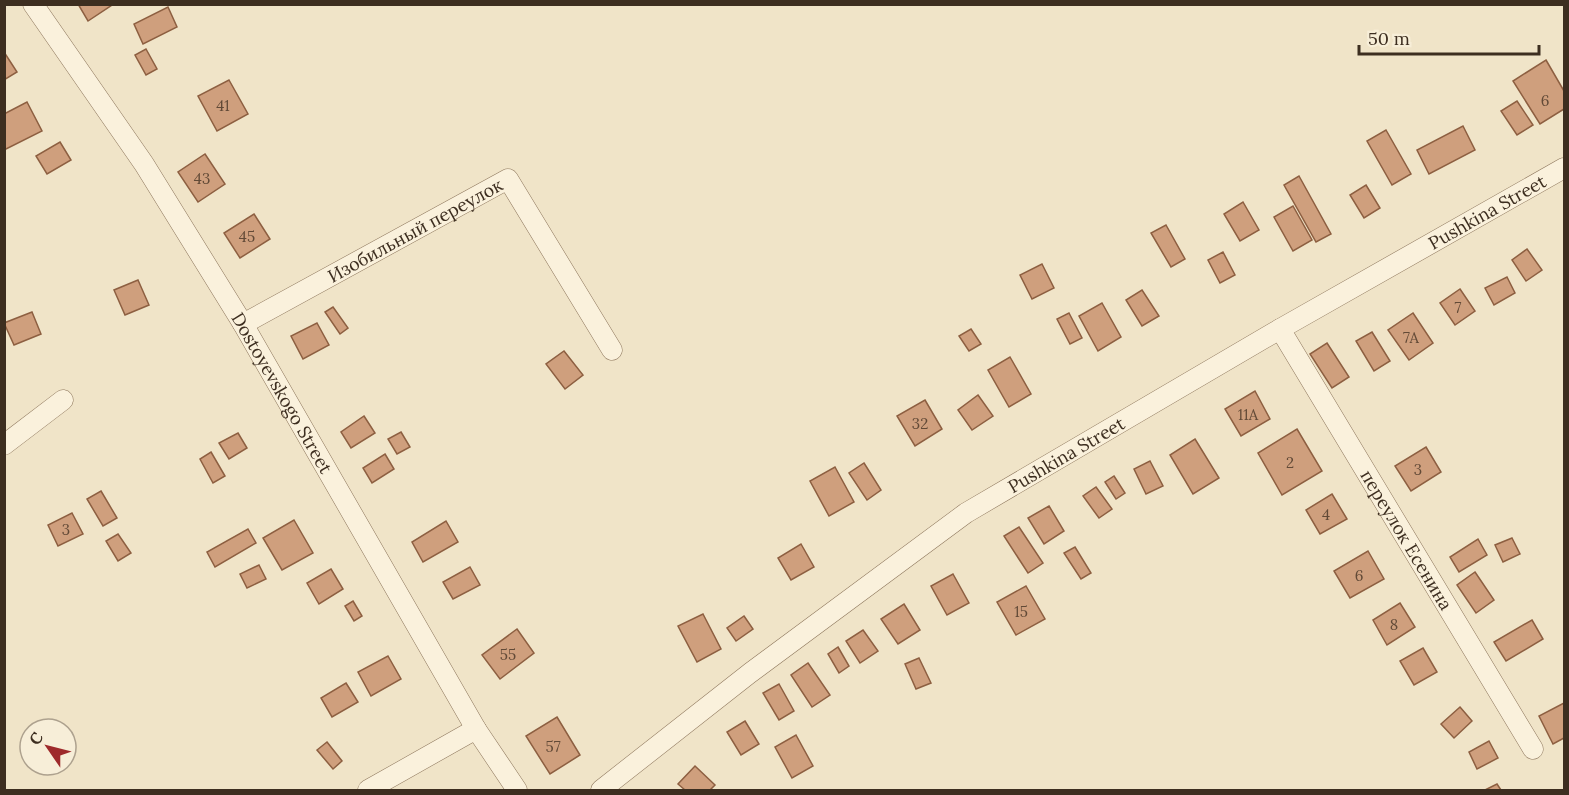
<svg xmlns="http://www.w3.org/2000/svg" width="1569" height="795" font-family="Lora,serif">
<rect width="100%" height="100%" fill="#f0e4c8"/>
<g fill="#cf9f7d" stroke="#8d5f41" stroke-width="1.5">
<path d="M78 4H112V5L88 21Z"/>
<path d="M168 7 177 27 143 44 134 24Z"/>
<path d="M146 49 157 69 146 75 135 55Z"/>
<path d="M4 52 17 72 4 80Z"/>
<path d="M1546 60 1564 91V109L1540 124 1513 81Z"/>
<path d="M229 80 248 114 217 131 198 96Z"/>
<path d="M1517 101 1533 125 1517 135 1501 111Z"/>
<path d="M27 102 42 131 4 150V114Z"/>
<path d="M1463 126 1475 150 1429 174 1417 150Z"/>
<path d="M1386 130 1411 174 1392 185 1367 141Z"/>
<path d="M60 142 71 160 47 174 36 156Z"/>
<path d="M205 154 225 184 198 202 178 172Z"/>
<path d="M1299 176 1331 234 1316 242 1284 185Z"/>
<path d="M1366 185 1380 208 1364 218 1350 195Z"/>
<path d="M1243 202 1259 230 1240 241 1224 214Z"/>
<path d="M1293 206 1312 240 1293 251 1274 217Z"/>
<path d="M254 214 270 239 240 258 224 233Z"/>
<path d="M1166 225 1185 259 1171 267 1151 233Z"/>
<path d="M1527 249 1542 270 1526 281 1512 260Z"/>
<path d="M1223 252 1235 275 1220 283 1208 260Z"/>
<path d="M1042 264 1054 288 1032 299 1020 275Z"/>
<path d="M1507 277 1515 293 1494 305 1485 288Z"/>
<path d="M138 280 149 305 125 315 114 290Z"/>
<path d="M1460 289 1475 311 1455 325 1440 303Z"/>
<path d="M1142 290 1159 316 1142 326 1126 300Z"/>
<path d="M1102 303 1121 337 1098 351 1079 316Z"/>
<path d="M333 307 348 328 340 334 325 312Z"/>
<path d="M32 312 41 334 14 345 4 323Z"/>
<path d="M1069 313 1082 338 1070 344 1057 319Z"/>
<path d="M1413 313 1433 343 1409 360 1388 330Z"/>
<path d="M317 323 329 345 303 359 291 336Z"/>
<path d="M971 329 981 344 969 351 959 336Z"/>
<path d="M1372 332 1390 361 1374 371 1356 341Z"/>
<path d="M1327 343 1349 377 1332 388 1310 354Z"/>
<path d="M564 351 583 375 565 389 546 364Z"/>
<path d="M1010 357 1031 394 1009 407 988 370Z"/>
<path d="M1255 391 1270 419 1241 436 1225 409Z"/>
<path d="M978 395 993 416 972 430 958 410Z"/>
<path d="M925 400 942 429 915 446 897 416Z"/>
<path d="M364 416 375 433 351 448 341 432Z"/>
<path d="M1297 429 1322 471 1282 495 1258 453Z"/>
<path d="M401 432 410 447 397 454 388 439Z"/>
<path d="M238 433 247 448 229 459 219 443Z"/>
<path d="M1195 439 1219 478 1193 494 1170 455Z"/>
<path d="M1426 447 1441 472 1411 491 1395 466Z"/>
<path d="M211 452 225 476 213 483 200 459Z"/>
<path d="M385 454 394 469 372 483 363 468Z"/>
<path d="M1150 461 1163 486 1146 494 1134 469Z"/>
<path d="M864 463 881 490 867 500 849 473Z"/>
<path d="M835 467 854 502 829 516 810 481Z"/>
<path d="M1114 476 1125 493 1116 499 1105 482Z"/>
<path d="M1096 487 1112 509 1099 518 1083 496Z"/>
<path d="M101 491 117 518 103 526 87 499Z"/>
<path d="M1332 494 1347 519 1320 534 1306 510Z"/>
<path d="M1049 506 1064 531 1044 544 1028 518Z"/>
<path d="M72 513 83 534 58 546 48 525Z"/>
<path d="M294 520 313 553 282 570 263 538Z"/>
<path d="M446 521 458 542 423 562 412 542Z"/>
<path d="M1019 527 1043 563 1028 573 1004 536Z"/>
<path d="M248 529 256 543 215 567 207 552Z"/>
<path d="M118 534 131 553 118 561 106 541Z"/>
<path d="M1512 538 1520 554 1503 562 1495 545Z"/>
<path d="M1478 539 1487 555 1459 572 1450 557Z"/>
<path d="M801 544 814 567 791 580 778 558Z"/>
<path d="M1075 547 1091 573 1081 579 1064 553Z"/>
<path d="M1368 551 1384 579 1350 598 1334 571Z"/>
<path d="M259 565 266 579 247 588 240 574Z"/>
<path d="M470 567 480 585 453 599 443 582Z"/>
<path d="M331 569 343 589 319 604 307 583Z"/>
<path d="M1475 572 1494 600 1476 613 1457 585Z"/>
<path d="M953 574 969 603 947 615 931 586Z"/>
<path d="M1026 586 1045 619 1016 635 997 602Z"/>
<path d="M353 601 362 616 354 621 345 606Z"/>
<path d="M1400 603 1415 627 1387 645 1373 620Z"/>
<path d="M904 604 920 630 898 644 881 619Z"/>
<path d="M703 614 721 649 697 662 678 626Z"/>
<path d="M744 616 753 629 736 641 727 628Z"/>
<path d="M1532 620 1543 639 1506 661 1494 642Z"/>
<path d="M517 629 534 653 500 679 482 655Z"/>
<path d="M863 630 878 651 860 663 846 641Z"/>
<path d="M838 647 849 666 839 673 828 654Z"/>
<path d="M1423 648 1437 672 1414 685 1400 661Z"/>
<path d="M388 656 401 679 371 696 358 672Z"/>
<path d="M919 658 931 683 916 689 905 664Z"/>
<path d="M808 663 830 695 812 707 791 675Z"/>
<path d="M346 683 358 702 332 717 321 698Z"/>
<path d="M779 684 794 711 779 720 763 693Z"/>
<path d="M1564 703V738L1553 744 1539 716Z"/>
<path d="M1460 707 1472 721 1454 738 1441 724Z"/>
<path d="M557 717 580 755 550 774 526 736Z"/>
<path d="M745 721 759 744 741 755 727 732Z"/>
<path d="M796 735 813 766 792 778 775 747Z"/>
<path d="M1489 741 1498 758 1477 769 1469 752Z"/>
<path d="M327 742 342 761 333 769 317 750Z"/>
<path d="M695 766 715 785 710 790H685L678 784Z"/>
<path d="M1497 784 1501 790H1485Z"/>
</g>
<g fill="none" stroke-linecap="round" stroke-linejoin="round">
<g stroke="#8d765c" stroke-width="21">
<g id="street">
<path id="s1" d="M33 4 144 164 243 324 476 729 517 790"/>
<path id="s2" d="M243 324 508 179 612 350"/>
<path id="s3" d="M1280 329 1533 749"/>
<path d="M4 445 63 400"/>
<path d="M368 790 476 729"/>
<path id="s4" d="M601 790 750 673 966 513 1280 329 1564 168"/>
</g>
</g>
<use href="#street" stroke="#faf1dc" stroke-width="20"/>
</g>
<g text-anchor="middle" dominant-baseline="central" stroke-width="5" stroke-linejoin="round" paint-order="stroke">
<g font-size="15" fill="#624a37">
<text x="1545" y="100">6</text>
<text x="223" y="105">41</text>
<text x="202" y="178">43</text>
<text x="247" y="236">45</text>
<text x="1458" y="307">7</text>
<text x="1411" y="337">7А</text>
<text x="1248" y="414">11А</text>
<text x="920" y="423">32</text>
<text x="1290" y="462">2</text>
<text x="1418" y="469">3</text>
<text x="1326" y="514">4</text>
<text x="66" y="529">3</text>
<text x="1359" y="575">6</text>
<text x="1021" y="611">15</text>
<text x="1394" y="624">8</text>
<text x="508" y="654">55</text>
<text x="553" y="746">57</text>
</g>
<g font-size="18" fill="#3d2e20" stroke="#f7eed8">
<text stroke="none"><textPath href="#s4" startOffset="1060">Pushkina Street</textPath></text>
<text stroke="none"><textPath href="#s2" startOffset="196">Изобильный переулок</textPath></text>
<text stroke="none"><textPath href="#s1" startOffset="462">Dostoyevskogo Street</textPath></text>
<text stroke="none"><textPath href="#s4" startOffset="574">Pushkina Street</textPath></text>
<text stroke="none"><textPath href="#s3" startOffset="246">переулок Есенина</textPath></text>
</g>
</g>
<rect width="1569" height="795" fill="none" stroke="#3d2e20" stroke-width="12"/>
<g transform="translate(48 747) rotate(305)"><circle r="28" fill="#f7eed8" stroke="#ada18e" stroke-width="1.5"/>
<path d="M0-4.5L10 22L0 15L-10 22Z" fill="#9e2a2b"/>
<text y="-9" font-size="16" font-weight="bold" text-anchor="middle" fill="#3d2e20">С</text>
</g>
<path d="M1359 45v9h180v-9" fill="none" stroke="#3d2e20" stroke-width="3"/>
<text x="1368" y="45" font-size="18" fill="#3d2e20" stroke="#f7eed8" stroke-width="4.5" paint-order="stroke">50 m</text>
</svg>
